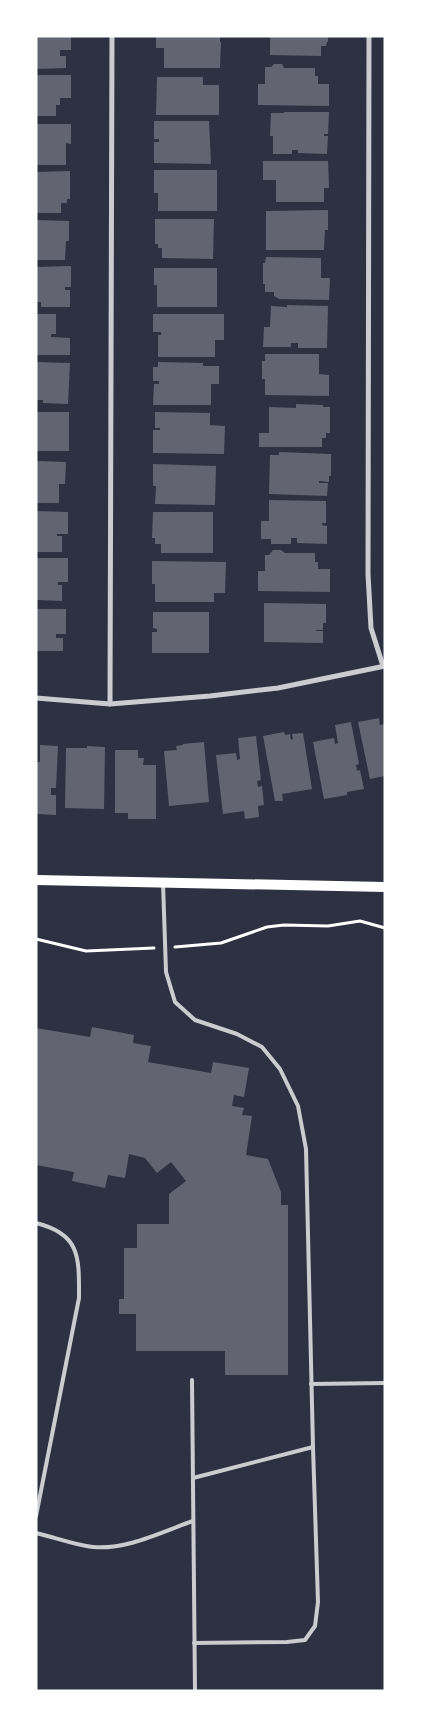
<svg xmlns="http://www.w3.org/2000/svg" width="421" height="1727" font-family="'Roboto Condensed',sans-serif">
<rect width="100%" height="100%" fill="#2d3142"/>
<g fill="#626471">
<path d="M36 36H71V50H60V56H66V68L36 69Z"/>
<path d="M156 36H220V42H221L220 68H164V48H156Z"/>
<path d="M270 36H328V42H327L326 46H321V56L270 55Z"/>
<path d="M274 64H282L284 68H315V76H318V84H329V106L258 105V84H265V67H271Z"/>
<path d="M36 75H71V98H60V105H56V116H36Z"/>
<path d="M157 77H203V85H219V115H156Z"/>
<path d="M284 112H329L328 134H324V136H328L327 154 298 153V150H292V154H273V136H270L271 113H284Z"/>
<path d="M154 121H209L211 164 154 163V142H159V139H154Z"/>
<path d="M36 124H71V144L66 143V165H36Z"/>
<path d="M263 161H328L329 188H324V202H276V180H263Z"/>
<path d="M154 170H217V211H158V193H154Z"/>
<path d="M70 171V199H67V203H61V213H36V172Z"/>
<path d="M328 210V230H325L324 250H266V211Z"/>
<path d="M155 219H214L213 259 162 258V248H158V244H155Z"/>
<path d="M36 220 69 221V241H66L65 260H36Z"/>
<path d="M266 257 321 258V278H330L329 300 279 299 274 296V292H265V284H263V263H265Z"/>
<path d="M71 266V287H65V290H70V307H41V302H36V267Z"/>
<path d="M154 268H217V307H157V285H154Z"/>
<path d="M287 305 328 306 327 348H298V343H291V347H263L264 327H270L271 306 287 307Z"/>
<path d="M36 314H56V334H51V337L70 338V355H36Z"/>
<path d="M153 314H224V340H215V357H158V335H161V332H153Z"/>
<path d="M265 354H319V374L329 375V396L265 395V379H262V361H265Z"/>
<path d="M36 362 70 363 68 404 43 403V400H36Z"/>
<path d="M158 362 203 363V366H219V384H211V405H153L154 384H159V381H153V367H158Z"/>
<path d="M296 404 323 405V407H330V433H326V438H322V447H259V433H269V407L296 408Z"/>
<rect x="36" y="412" width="33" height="39"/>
<path d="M155 412 210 413V425L225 426 224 454 153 453V430H160V428H155Z"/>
<path d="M279 452 331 454V476H329V482L319 481V483H328L327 496 269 494 270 455H279Z"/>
<path d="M36 461 66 462 65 484H59V503H36Z"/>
<path d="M153 464 216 466 215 505 155 504 156 486H153Z"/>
<path d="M269 500 326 501V523H322V525L327 526V544L297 543V538H291V544H271V539H261V521H269Z"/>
<path d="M36 511 68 512V534H57V536H62V552H36Z"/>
<path d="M153 512H213V553H161V544H155V538H152Z"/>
<path d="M273 550H281L285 553H315V562H318V569H330V592L258 591V571H265V555H269Z"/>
<path d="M36 558H68V582H58V585H62V601L36 600Z"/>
<path d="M152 561 226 562 225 593H214V602H155V584H152Z"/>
<path d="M264 603 326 604V623H323V630H316V631H323V643L264 642Z"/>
<path d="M36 609H66V634H56V638H63V651H36Z"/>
<path d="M153 612H209V653H152V632H157V629L153 628Z"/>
<path d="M379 718 380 725 385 724V776L370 779 358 722Z"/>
<path d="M351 722 359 764 356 765 357 771 360 770 364 789 347 792V795L324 799 313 742 334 738 335 744 338 743 335 725Z"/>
<path d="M284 732 285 735 290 734 291 740 293 739 292 734 303 733 312 789 282 794 283 801H275L263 736Z"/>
<path d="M256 736 261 780 257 781 258 787 262 786 264 805 258 806 259 817 245 819 244 811 223 814 216 755 236 753 237 760 240 759 238 738Z"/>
<path d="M204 742 209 802 169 806 164 751 177 750 176 746 183 745V744Z"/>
<path d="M40 745 58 746 56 788H51V795H56V815L36 814V762H40Z"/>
<path d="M87 746 105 747 104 809 65 808 66 748H87Z"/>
<path d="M115 750H138V758H144L143 765H156V819H128V813H115Z"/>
<path d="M92 1027 134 1035 133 1043 151 1046 148 1062 211 1073 213 1062 249 1068 244 1097 234 1095 232 1106 244 1108 242 1115 252 1116 246 1155 268 1159 281 1192V1205H288V1375H225V1351H136V1314H119V1299H124V1248H137V1224H169V1194L186 1181 171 1162 157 1173 145 1158 129 1154 125 1178 108 1175 105 1188 72 1181 74 1172 36 1165V1028L90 1037Z"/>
</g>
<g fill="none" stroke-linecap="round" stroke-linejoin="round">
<g stroke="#fff" stroke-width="3">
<path d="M36 939 86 951 154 948"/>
<path d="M175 947 221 943 267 927 284 925 328 926 360 921 385 928"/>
</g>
<g stroke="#caccd0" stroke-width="4">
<path d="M163 883 166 972 175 1002 195 1020 237 1034 262 1047 280 1069 298 1106 306 1149 313 1447 193 1478"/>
<path d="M36 1223C81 1234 79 1258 79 1298L36 1516"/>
<path d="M192 1380 195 1691"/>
<path d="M311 1384 385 1383"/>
<path d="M36 1533C54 1537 74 1545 93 1547 127 1550 161 1532 193 1521"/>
<path d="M194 1643 287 1642 305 1640 315 1626 318 1602 313 1447"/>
</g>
<g stroke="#caccd0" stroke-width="5">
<path d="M369 36 368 574 371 628 383 666"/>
<path d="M36 698 110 704 210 696 278 688 385 666"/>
<path d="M110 704 112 36"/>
</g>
<path stroke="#fff" stroke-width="10" d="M36 880 385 887"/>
</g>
<rect width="421" height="1727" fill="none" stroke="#ffffff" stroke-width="75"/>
</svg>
